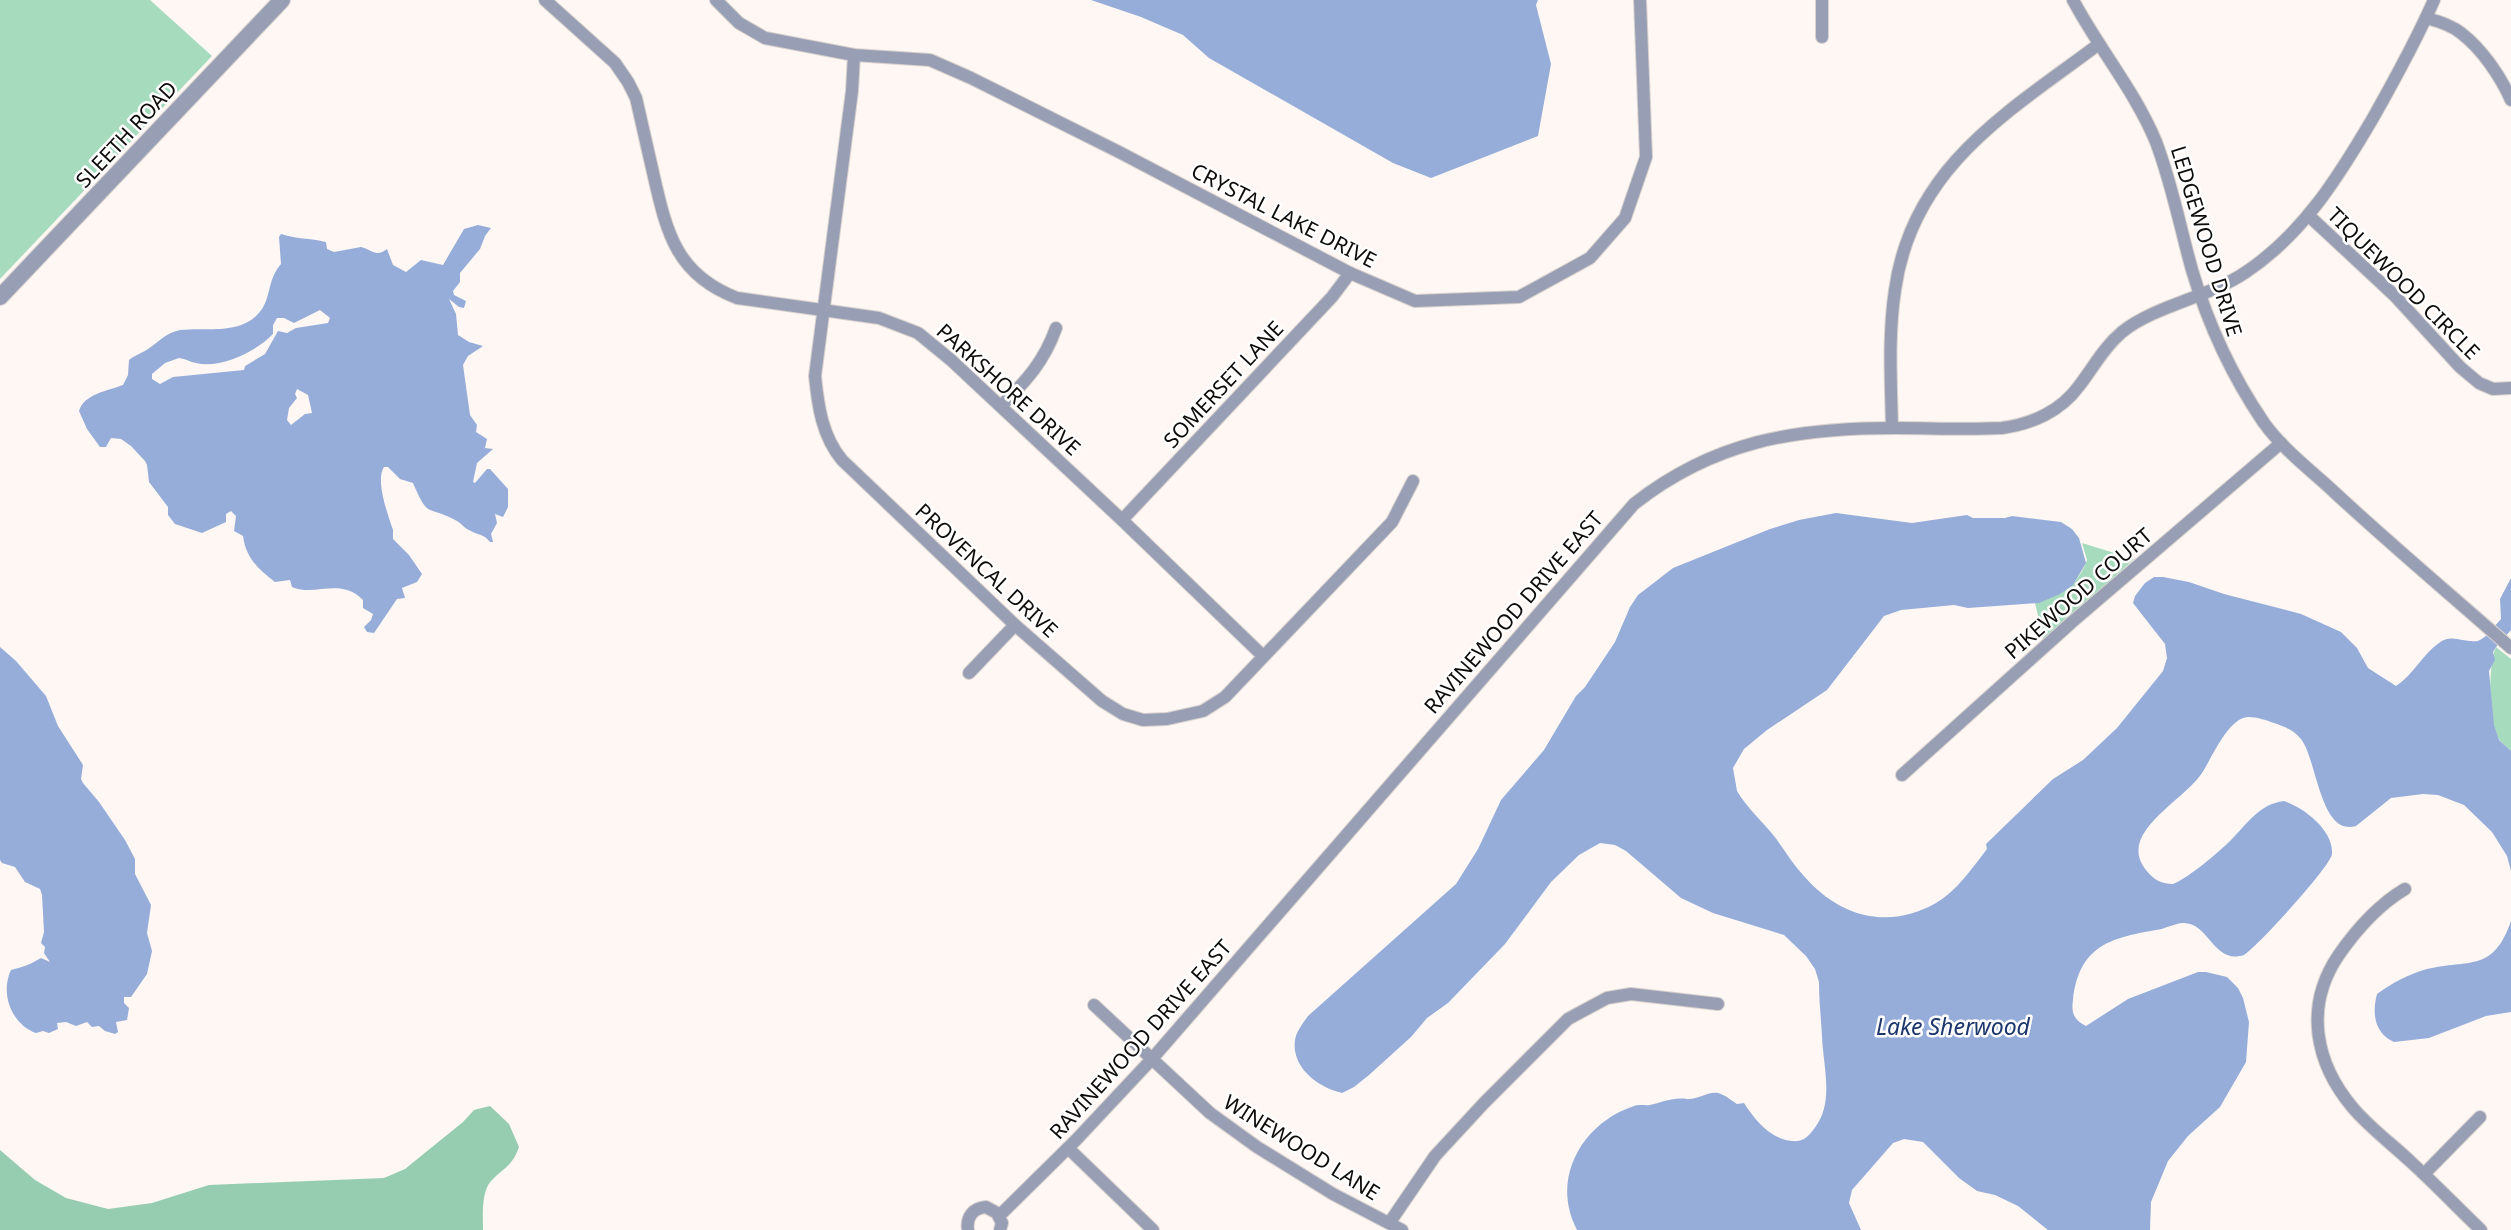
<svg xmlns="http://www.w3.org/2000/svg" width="2511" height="1230" font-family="'Noto Sans',sans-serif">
<rect width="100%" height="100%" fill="#fef7f3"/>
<g fill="#a7dbbe">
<path d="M0 0H150L212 56 0 279Z"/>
<path d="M2082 543 2134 559 2044 641 2035 603C2061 594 2077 587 2087 560Z"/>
<path d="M2496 647 2511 659V751C2506 746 2499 741 2496 734 2489 715 2488 664 2496 647Z"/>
</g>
<path fill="#96ccaf" d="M490 1106 509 1124 519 1147C512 1167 504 1167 491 1181 481 1192 483 1216 483 1230H0V1150L35 1180 66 1198 108 1209 152 1203 209 1185 384 1178 405 1169 463 1122 474 1110Z"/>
<g fill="#96add9" fill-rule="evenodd">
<path d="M1091 0H1538L1536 5 1551 64 1538 136 1431 178 1393 163 1209 58 1183 35 1141 17Z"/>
<path d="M478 225 491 228 485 236 480 249 460 273V282L453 291 454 295 466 301 464 308 459 307 449 299 456 314 458 335 469 342 483 346 468 356 463 365 470 415 477 425 476 432 487 439 485 448 493 449 477 463 473 482 475 483 487 469H490L508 489V507L503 517 495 514 497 523 491 534 493 542H490C483 533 479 536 471 531 465 529 462 524 457 521 426 504 429 520 413 483L400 479 388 467H384C375 480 388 515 393 530V539L409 555 422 574 417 582 402 588 405 598 397 599 374 633 367 632 364 627 371 620 373 614 363 608V600C340 577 316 597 292 587L290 580 275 582C258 569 246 558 243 536L234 531 236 516 231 511 226 514V522L202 533 175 524 168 515V507L149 482 147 465 145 461 131 446 121 439 111 438 106 447H100L87 429 79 411C84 394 107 391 123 385L128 375 129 360C135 355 142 353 148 349 159 342 165 333 180 330 205 327 237 335 257 315 272 301 266 281 281 264L279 237 281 234C295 239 310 238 326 242L327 249 334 252 361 247C371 249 376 258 387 249L393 265 406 272 421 260 443 265 464 229ZM320 310 330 318 328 323 296 328 287 333 278 331 265 354 245 366 244 370 173 377 160 384 152 379V374L165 363 179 358C186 359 190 362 196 363 221 369 257 351 273 334V325L277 318H284L294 323ZM297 389 308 395 312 413 305 414 291 425 287 420 289 408 297 398 295 394Z"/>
<path d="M1836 513 1912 523 1967 515 1973 518H2005L2012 516 2061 522 2072 529 2079 538 2086 563 2073 585 2060 594 2039 603 1968 608 1954 605 1901 610 1884 616 1827 690 1767 730 1744 749 1733 768 1737 791C1747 808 1762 821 1774 836 1784 849 1792 863 1803 875 1838 916 1887 931 1936 903 1957 891 1973 867 1987 849L1986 844 2053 779 2083 760 2117 728 2163 671 2167 658 2165 644 2133 603 2135 596 2145 583 2154 577H2163L2189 582 2224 594 2301 614 2341 632 2357 648 2368 668 2396 686C2414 674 2422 655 2439 643 2451 633 2464 643 2477 641 2485 640 2495 625 2501 619L2500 599 2511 578V630L2496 647 2493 652 2495 660 2489 671 2494 725 2499 740 2511 751V871L2507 856 2492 832 2464 805 2438 795 2423 794 2391 798 2356 826C2320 837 2317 759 2301 739 2294 730 2285 727 2274 723 2266 720 2257 717 2248 717 2228 718 2212 758 2202 773 2184 801 2116 833 2146 870 2153 879 2161 884 2173 884 2187 879 2219 852 2231 840 2247 824 2259 804 2284 801 2303 807 2334 830 2332 854 2331 866 2257 947 2244 955 2213 965 2209 921 2182 923 2173 924 2165 929 2156 930 2110 938 2079 946 2073 1000 2071 1013 2074 1020 2086 1026L2128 999 2198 972H2206L2227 977 2238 988 2243 998 2249 1022 2246 1062 2220 1107 2188 1136 2168 1161 2151 1202 2150 1230H2048L2018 1206 1995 1195 1977 1191 1959 1178 1923 1142 1904 1139 1893 1143 1852 1190 1849 1203 1861 1230H1577C1550 1179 1582 1123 1634 1106 1639 1104 1645 1106 1650 1105 1663 1102 1673 1097 1687 1099 1700 1100 1711 1088 1723 1095 1728 1097 1732 1101 1737 1104L1744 1103C1755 1120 1770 1139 1792 1141 1803 1142 1808 1137 1814 1129 1835 1103 1823 1066 1822 1036 1821 1018 1819 1000 1819 982L1815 969 1806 956 1784 935 1713 913 1681 898 1626 851 1615 845 1600 843 1579 855 1551 882 1505 944 1448 1003 1427 1018 1411 1037 1369 1075 1354 1087 1342 1093C1319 1088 1291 1068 1295 1040 1296 1032 1303 1023 1308 1016L1456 884 1478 849 1501 800 1544 750 1576 696 1585 687 1615 642 1630 607 1638 595 1673 568 1770 529 1799 520Z"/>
<path d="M0 647 16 661 46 696 58 726 83 765 81 779 83 783 99 802 125 840 135 859V874L151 905 147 933 152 951 147 974 131 997H124V1003L129 1008 127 1020 116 1022 118 1032 115 1034 105 1031 99 1026 92 1027 87 1022 76 1026 66 1022 57 1023 58 1029 49 1033 43 1031 36 1033C11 1024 0 993 11 970 23 967 31 964 41 958L50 962 44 953 45 947 41 943 44 932 42 895 40 889 25 882 15 867 2 863 0 860Z"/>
<path d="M2511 921V1012L2486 1016 2429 1038 2394 1042C2374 1033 2372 1013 2377 994 2392 983 2409 974 2427 969 2469 959 2493 973 2511 921Z"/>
</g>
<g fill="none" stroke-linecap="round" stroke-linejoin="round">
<g stroke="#d8d1ce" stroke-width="14">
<g id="minor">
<path d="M545 0 615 63 628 82 636 98C642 124 648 151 654 177 667 234 677 275 737 298L879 318 918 333 951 360 1122 520 1263 656"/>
<path d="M716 0 739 23 765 38 854 55 930 60 971 78 1119 152 1350 273 1415 301 1519 297 1590 258 1625 218 1646 157 1640 0"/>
<path d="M2073 0C2099 49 2135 91 2156 142 2172 184 2180 227 2192 270 2208 324 2232 376 2264 423 2282 448 2309 469 2332 490 2390 544 2451 595 2511 648"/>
<path d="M2426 18C2438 21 2451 25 2461 33 2482 49 2501 77 2511 100"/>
<path d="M1822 37V0"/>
<path d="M854 55 852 91 815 376C818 406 822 436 842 460L1015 625 1102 701 1123 714 1143 720 1167 719 1203 711 1225 697 1392 522 1413 481"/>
<path d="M2308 215 2394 295 2460 367 2479 383 2493 389 2511 388"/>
<path d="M1001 406C1026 381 1044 362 1056 328"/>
<path d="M1892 428C1891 382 1888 335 1895 290 1912 167 2008 112 2099 44"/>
<path d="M1122 520 1332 297 1350 273"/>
<path d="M969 673 1015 625"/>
<path d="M1902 775 2072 622 2281 443"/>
<path d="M2405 889C2378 905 2356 930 2338 956 2304 1007 2315 1063 2353 1108 2370 1128 2393 1145 2412 1163 2436 1185 2458 1208 2481 1230"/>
<path d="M1094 1005 1210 1113 1257 1147 1333 1194 1402 1230"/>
<path d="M1068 1148 1153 1230"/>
<path d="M2424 1174 2480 1117"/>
<path d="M999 1216 1076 1140 1151 1060 1634 504C1714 441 1795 428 1895 428 1931 428 1967 430 2002 428 2032 424 2061 411 2079 386 2093 368 2104 347 2122 332 2156 305 2208 298 2246 272 2303 234 2339 176 2373 118 2395 79 2416 41 2434 0"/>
<path d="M1390 1222 1435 1156 1484 1103 1568 1019 1607 998 1631 994 1718 1004"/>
<path d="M968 1230C966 1217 973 1208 986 1207L997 1213 1002 1223 1000 1230"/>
</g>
</g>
<g stroke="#d8d1ce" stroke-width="18">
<path id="tertiary" d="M0 297 282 0"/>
</g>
<use href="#minor" stroke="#989fb4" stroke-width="12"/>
<use href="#tertiary" stroke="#989fb4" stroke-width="16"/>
</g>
<g text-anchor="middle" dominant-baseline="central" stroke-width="5" stroke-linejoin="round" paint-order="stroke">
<g font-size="21" fill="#0e0c0a" stroke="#fff">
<text transform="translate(126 134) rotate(-47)">SLEETH ROAD</text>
<text transform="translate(1284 215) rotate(27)">CRYSTAL LAKE DRIVE</text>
<text transform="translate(2207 241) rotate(73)">LEDGEWOOD DRIVE</text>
<text transform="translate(2404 283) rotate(45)">TIQUEWOOD CIRCLE</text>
<text transform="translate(1223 384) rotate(-47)">SOMERSET LANE</text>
<text transform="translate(1009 389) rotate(42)">PARKSHORE DRIVE</text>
<text transform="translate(987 570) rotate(43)">PROVENCAL DRIVE</text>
<text transform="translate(2078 593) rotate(-41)">PIKEWOOD COURT</text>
<text transform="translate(1513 612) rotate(-49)">RAVINEWOOD DRIVE EAST</text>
<text transform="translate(1140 1039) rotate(-48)">RAVINEWOOD DRIVE EAST</text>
<text transform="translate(1302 1147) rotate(32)">WINEWOOD LANE</text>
</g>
<g font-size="23" font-style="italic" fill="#1d376d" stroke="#fff">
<text x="1953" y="1026">Lake Sherwood</text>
</g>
</g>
</svg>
